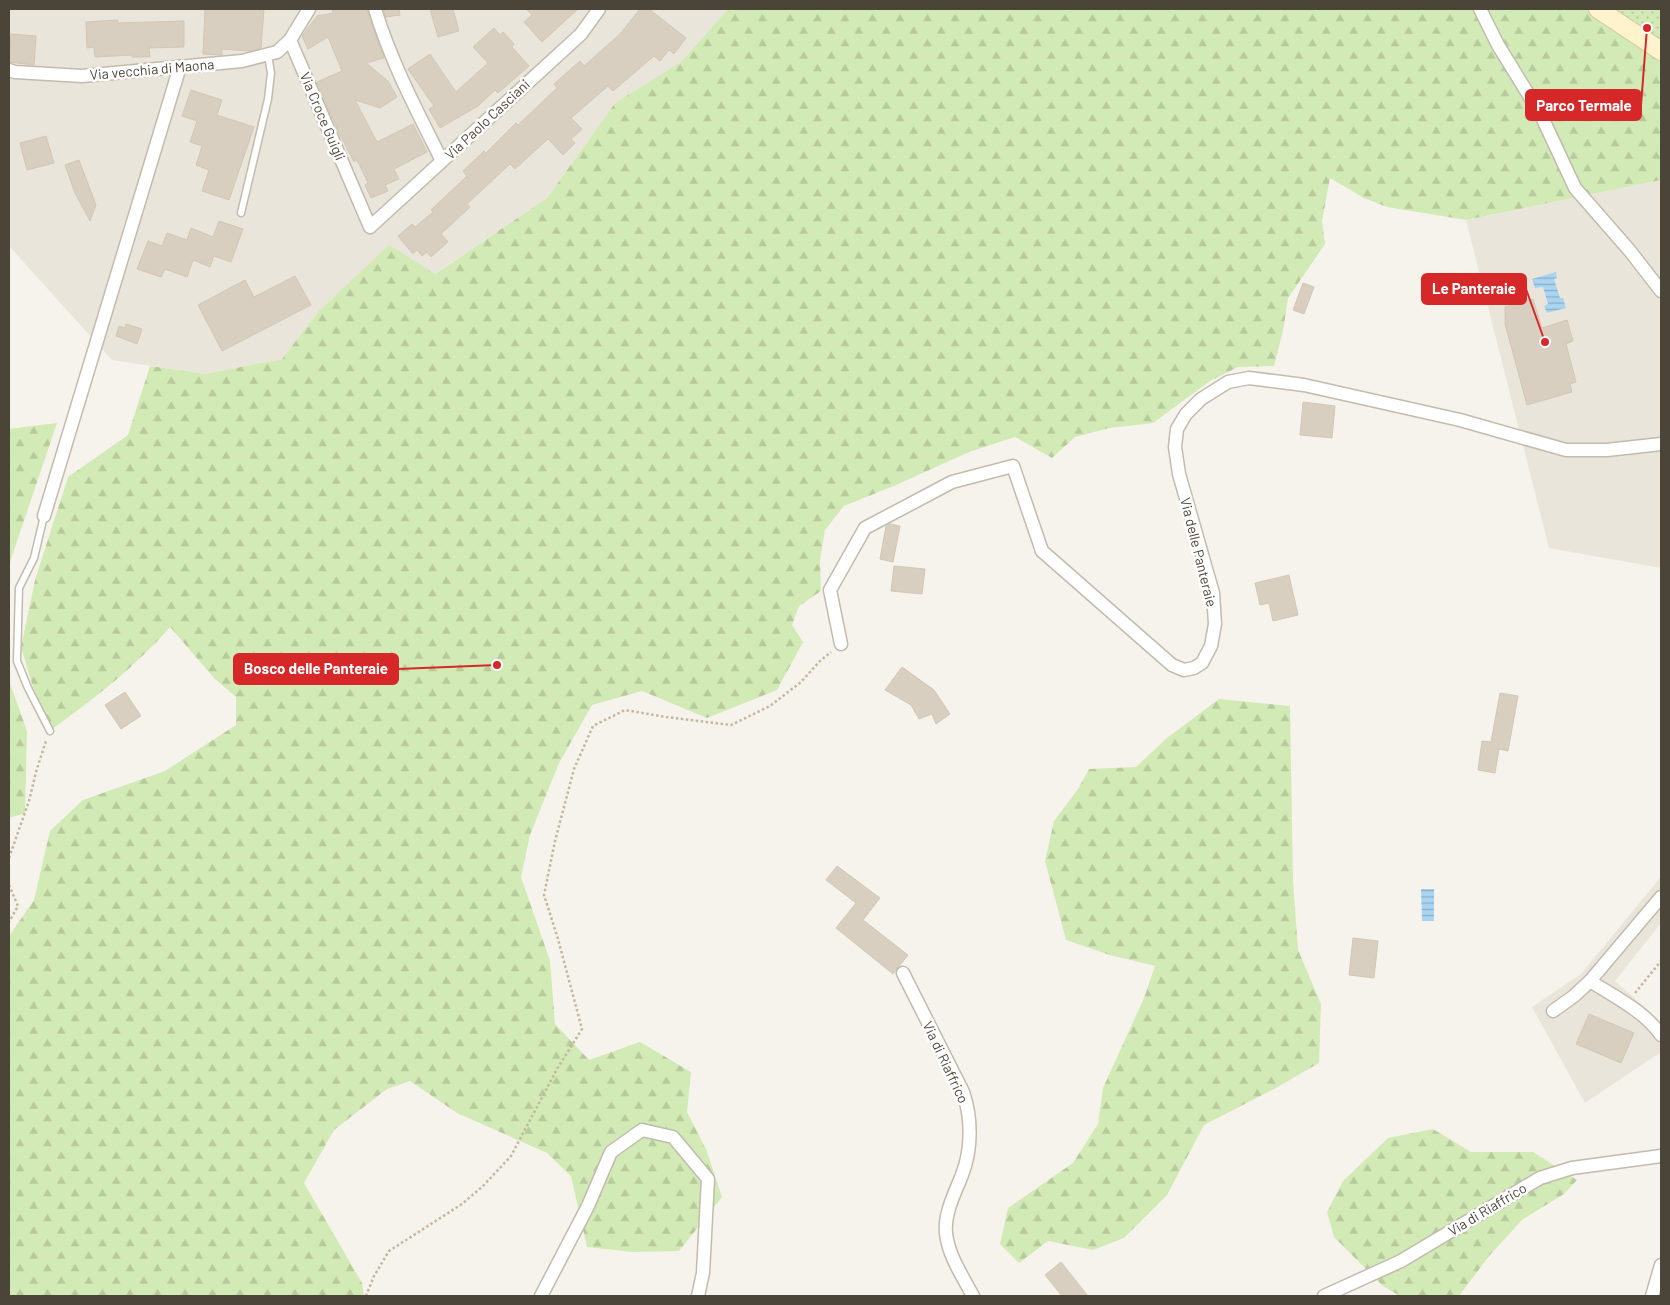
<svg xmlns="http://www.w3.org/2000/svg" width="1670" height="1305" font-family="Barlow,sans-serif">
<defs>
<pattern id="grass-dots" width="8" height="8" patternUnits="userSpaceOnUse" patternTransform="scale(1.25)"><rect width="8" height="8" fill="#d2eab5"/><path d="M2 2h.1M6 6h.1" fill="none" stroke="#b6ca9c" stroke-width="1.8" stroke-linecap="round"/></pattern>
<pattern id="forest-firs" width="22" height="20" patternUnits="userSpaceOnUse" patternTransform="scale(1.25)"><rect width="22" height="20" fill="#d2eab5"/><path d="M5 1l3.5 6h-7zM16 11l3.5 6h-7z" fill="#b6ca9c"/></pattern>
<pattern id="water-rules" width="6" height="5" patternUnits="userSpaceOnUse" patternTransform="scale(1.25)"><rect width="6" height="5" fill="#a9d4f2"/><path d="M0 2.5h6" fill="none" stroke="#8caec5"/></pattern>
</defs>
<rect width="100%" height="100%" fill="#f6f3ec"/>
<g fill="#eae5da">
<path d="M9 9H728L681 62 615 103 547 198 434 274 318 312 282 359 205 374 112 360 9 246Z"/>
<path d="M1661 180V568L1549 548 1466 220Z"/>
<path d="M1661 811V923L1615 981 1649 1011 1661 1025V1052L1585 1103 1532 1007 1581 974 1660 878Z"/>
</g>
<path fill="url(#grass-dots)" d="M1604 9H1661V48Z"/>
<g fill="url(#forest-firs)">
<path d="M728 9H1604L1661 48V180L1466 220 1387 207 1364 198 1330 178 1322 221 1325 244 1288 298 1283 331 1274 366 1238 367 1210 381 1153 423 1109 428 1075 437 1052 458 1015 437 969 452 896 485 844 506 825 530 820 561 821 591 799 606 792 625 803 642 777 690 707 718 642 691 592 705 559 763 530 835 521 877 550 961 555 1024 589 1060 640 1042 691 1072 687 1112 706 1149 722 1197 679 1251 633 1252 587 1247 571 1176 547 1153 457 1113 410 1081 387 1089 334 1130 304 1183 362 1283 364 1296H9V936L34 900 50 831 83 800 165 771 236 725V697L215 679 170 627C135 667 94 699 51 730L33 687 21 647 35 580 68 477 128 435 150 366 205 374 282 359 318 312 389 245 435 274 547 198 615 103 681 62Z"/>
<path d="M57 423 9 565V429Z"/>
<path d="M9 680 27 731 25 813 9 818Z"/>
<path d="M1219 699 1290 706 1293 881 1298 950 1321 1004 1319 1063 1274 1089 1204 1125 1167 1195 1124 1238 1093 1250 1048 1241 1019 1263 1000 1244 1008 1208 1073 1163 1098 1124 1103 1088 1144 998 1155 966 1110 955 1066 940 1045 861 1054 821 1078 789 1089 769 1136 767 1167 738Z"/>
<path d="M1433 1129 1471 1152H1533L1577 1180 1564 1194 1523 1219 1489 1256 1459 1296H1400L1383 1286 1334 1237 1327 1212 1343 1181 1388 1138Z"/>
</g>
<g fill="url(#water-rules)">
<path d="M1556 272 1557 278 1554 279 1560 298H1563L1566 308 1547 313 1544 306 1548 304 1543 287 1535 288 1532 279Z"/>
<path d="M1421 889H1434V921H1422Z"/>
</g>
<g fill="#d8cfc1" stroke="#d3c7b4">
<path d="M205 9H264L261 48 250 51 222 49V55L203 54Z"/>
<path d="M332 9H367L384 58 366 63 388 81 397 97 380 108 355 100 377 142 413 124 427 152 394 169 399 179 385 185 388 191 371 198 365 185 368 183 357 160 354 162 338 131 317 82 342 71 328 37 308 49 302 36 317 16 333 13Z"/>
<path d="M383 9H399L400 15 386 17Z"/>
<path d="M430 9H453L459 31 438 37Z"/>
<path d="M526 9H578L542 42 524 22 532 15Z"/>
<path d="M640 9H649L686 38 674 54 669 50 660 61 654 56 613 91 608 86 571 118 582 129 571 139 575 143 563 155 548 139 515 169 510 164 467 204 470 207 441 234 448 242 431 257 427 252 422 256 417 250 413 254 398 236 412 224 415 227 433 212 431 210 467 176 463 171 484 151 486 153 516 123 518 125 557 88 554 84 580 61 584 66 620 34Z"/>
<path d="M118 20V23L184 21V47L149 48 150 57H132V55L95 57 94 47 87 48 86 22Z"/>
<path d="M494 28 500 35 503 32 514 44 512 47 529 66 498 93 495 90 478 106 440 128 429 109 434 106 408 69 430 54 456 92 488 63 473 47Z"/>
<path d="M11 34 36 36 34 65 9 62Z"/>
<path d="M191 90 222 100 217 115 254 127 229 200 202 191 209 170 196 165 202 146 190 142 197 121 182 116Z"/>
<path d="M46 136 54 163 27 170 20 143Z"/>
<path d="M79 160 96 205 90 221 75 193 65 165Z"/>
<path d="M219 221 243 229 231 262 214 256 210 267 193 260 187 277 165 269 161 277 137 269 148 241 162 246 167 233 187 240 191 228 213 237Z"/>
<path d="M295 276 311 305 222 351 198 305 245 280 254 297Z"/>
<path d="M1303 283 1314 287 1304 314 1293 310Z"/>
<path d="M1533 299 1542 328 1567 320 1573 341 1566 344 1576 382 1570 384 1572 392 1527 405 1505 324V307Z"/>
<path d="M126 324 142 329 137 344 116 336 119 326 125 328Z"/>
<path d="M1303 402 1335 406 1332 438 1300 435Z"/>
<path d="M890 524 900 526 893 562 880 559 886 526Z"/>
<path d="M894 566 925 569 922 594 891 591Z"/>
<path d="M1289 575 1298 615 1273 621 1269 603 1260 605 1255 583Z"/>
<path d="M902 667 934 690 950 714 936 724 932 714 919 719 911 705 885 690Z"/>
<path d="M125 692 141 716 121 729 105 705Z"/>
<path d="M1500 693 1518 696 1508 751 1499 749 1495 773 1478 770 1482 741 1491 742Z"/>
<path d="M837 866 880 898 863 920 908 955 893 974 836 928 856 903 826 880Z"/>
<path d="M1353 938 1378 941 1374 978 1349 975Z"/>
<path d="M1589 1014 1634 1033 1621 1063 1576 1044Z"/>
<path d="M1061 1262 1088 1296H1062L1045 1275Z"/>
</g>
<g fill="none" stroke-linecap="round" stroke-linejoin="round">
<g stroke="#c2bbae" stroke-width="9">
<g id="service">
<path d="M241 213 268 99 271 73 268 55"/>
<path d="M44 516 34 558 19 588 17 661 28 688 50 731"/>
</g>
</g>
<g stroke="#c2bbae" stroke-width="15">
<g id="minor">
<path d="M309 9 290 40 370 227 581 34 599 9"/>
<path d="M375 9C391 62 417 111 442 161"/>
<path d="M1480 9 1498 45 1541 115 1575 188 1630 251 1661 291"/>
<path d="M9 70 15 72 82 76 242 61 277 52 290 40"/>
<path d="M44 516 178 73V67"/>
<path d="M841 644 830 590 865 528 952 482 1013 466 1042 551 1172 665 1184 670 1194 668 1202 663 1211 646 1215 624 1213 593 1179 474 1175 447 1177 429 1186 414 1201 399 1228 382 1249 378 1304 385 1460 420 1566 450H1607L1661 444"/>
<path d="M903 973 963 1092C972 1118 972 1149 962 1175 955 1193 944 1213 946 1233 948 1255 963 1277 973 1296"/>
<path d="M1590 981C1615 997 1644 1011 1661 1035"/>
<path d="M1553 1011 1574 996 1590 981 1661 897"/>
<path d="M541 1296 588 1206 611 1152 642 1130 673 1137 708 1179 703 1273 698 1296"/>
<path d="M1324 1296 1401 1261 1540 1178 1572 1168 1661 1156"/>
<path d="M1652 1296 1661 1265"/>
</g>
</g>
<g stroke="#d6c79b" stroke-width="20">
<path id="secondary" d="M1598 9 1661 51"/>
</g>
<g stroke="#c4b79f" stroke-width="2.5" stroke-dasharray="2.5 2.5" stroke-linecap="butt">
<path d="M9 858 29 801 36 772 46 741"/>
<path d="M9 885 18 906 9 922"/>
<path d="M1635 993 1661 961"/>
<path d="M366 1296 374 1276 389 1251 462 1204 483 1186 511 1156 557 1069 582 1029 558 939 544 895 555 841 574 769 593 726 625 710 666 717 731 725 770 706 801 682 820 661 831 652"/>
</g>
<use href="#service" stroke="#fff" stroke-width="6"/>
<use href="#minor" stroke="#fff" stroke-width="12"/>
<use href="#secondary" stroke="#fff3cd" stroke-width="18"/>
</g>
<g text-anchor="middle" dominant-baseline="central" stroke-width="5" stroke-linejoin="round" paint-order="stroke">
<g font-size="14" fill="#4b4439" stroke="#fff">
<text transform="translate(152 69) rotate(-5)">Via vecchia di Maona</text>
<text transform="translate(323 116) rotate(67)">Via Croce Guigli</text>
<text transform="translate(487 119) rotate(-43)">Via Paolo Casciani</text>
<text transform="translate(1199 552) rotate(76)">Via delle Panteraie</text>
<text transform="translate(946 1062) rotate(65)">Via di Riaffrico</text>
<text transform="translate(1487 1209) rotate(-31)">Via di Riaffrico</text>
</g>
</g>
<path fill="none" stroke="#d62828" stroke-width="2" d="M1647 28L1641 105M1545 342L1526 289M497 665L398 669"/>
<g fill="#d62828" stroke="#fff" stroke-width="2">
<circle cx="1647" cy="28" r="5"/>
<circle cx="1545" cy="342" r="5"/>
<circle cx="497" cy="665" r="5"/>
</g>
<g fill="#d62828" stroke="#d62828" stroke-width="2">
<rect x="1526" y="90" width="115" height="30" rx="5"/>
<rect x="1422" y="274" width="104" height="30" rx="5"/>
<rect x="234" y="654" width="164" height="30" rx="5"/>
</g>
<g font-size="15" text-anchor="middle" font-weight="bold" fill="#fff">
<text x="1584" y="111">Parco Termale</text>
<text x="1474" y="294">Le Panteraie</text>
<text x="316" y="674">Bosco delle Panteraie</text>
</g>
<rect width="1670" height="1305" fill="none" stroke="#4b4439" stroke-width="20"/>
</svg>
